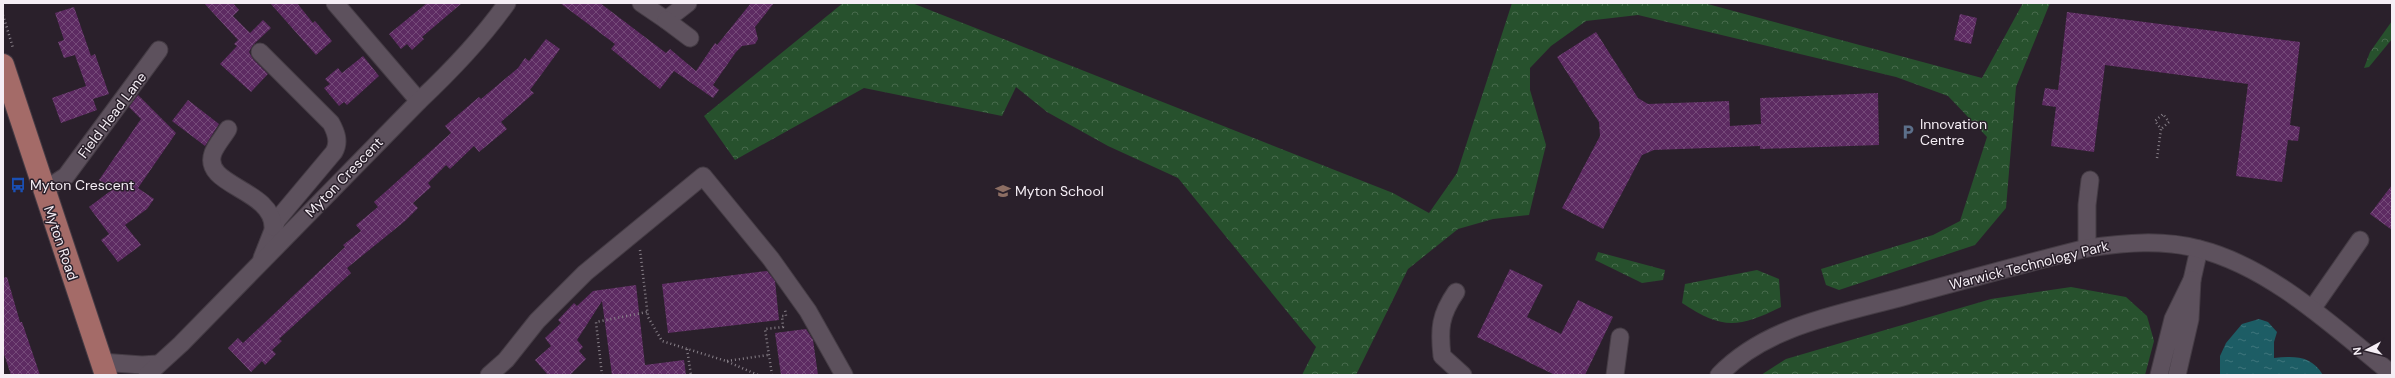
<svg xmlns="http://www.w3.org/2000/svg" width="2395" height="378" font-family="'DM Sans',sans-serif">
<defs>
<pattern id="forest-crowns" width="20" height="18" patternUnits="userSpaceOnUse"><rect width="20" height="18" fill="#27512d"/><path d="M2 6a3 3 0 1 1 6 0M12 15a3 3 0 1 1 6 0" fill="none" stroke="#476a4c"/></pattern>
<pattern id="water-ripples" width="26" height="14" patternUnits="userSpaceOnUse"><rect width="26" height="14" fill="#1d5d65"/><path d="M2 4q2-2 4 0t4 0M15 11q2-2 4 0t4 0" fill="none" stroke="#3e757c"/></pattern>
<pattern id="building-cross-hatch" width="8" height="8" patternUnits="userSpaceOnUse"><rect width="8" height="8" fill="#5d2b62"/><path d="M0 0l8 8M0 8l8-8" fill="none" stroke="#754a79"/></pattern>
</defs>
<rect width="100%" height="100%" fill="#2a202b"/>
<g fill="url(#forest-crowns)">
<path d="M843 3H912L1393 193 1429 213 1457 173 1512 3H1704L1982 78 2023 3H2050L2016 87 2006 208 1975 245 1839 290 1826 285 1821 269 1933 235 1960 221 1987 137 1948 96 1896 77 1638 15 1586 21 1551 46 1530 68V90L1546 145 1529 215 1493 219 1458 229 1408 269 1356 375H1302L1316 347 1178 178 1108 146 1047 112 1016 87 1002 116 864 88 735 160 704 116Z"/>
<path d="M2392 21V39L2369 67 2364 68 2370 52Z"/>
<path d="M1598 252 1665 270 1663 280 1642 283 1595 260Z"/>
<path d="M1757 270 1779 279 1781 307C1738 328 1723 330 1682 303L1685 284Z"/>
<path d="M2071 287 2126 297 2147 316 2154 341 2145 375H1761L1786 359 1991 299Z"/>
</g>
<path fill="url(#water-ripples)" d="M2259 319 2268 322 2277 332 2274 342V358C2294 356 2311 355 2323 375H2220V356L2226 343 2242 324Z"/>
<g fill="url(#building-cross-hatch)">
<path d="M204 3H233L239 10 233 16 250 33 263 20 271 28 253 45 249 52 253 59 268 74 251 92 220 64 237 46 234 44 238 40Z"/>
<path d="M270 3H297L313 23 315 21 332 41 316 55Z"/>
<path d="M427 3H462L422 37 424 39 412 50 407 44 401 49 389 34Z"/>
<path d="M560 3H600L666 53 670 49 696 71 715 43 717 45 751 3H774L755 27 758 39 755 44 742 46 736 52 713 85 719 90 713 98 674 71 660 89 611 49 615 44Z"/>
<path d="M74 7 91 56 95 54 109 94 93 99 97 110 61 123 52 98 86 86 75 55 64 58 58 42 64 40 55 13Z"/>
<path d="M2067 12 2300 42 2290 125 2300 127 2298 141 2288 140 2282 182 2236 176 2248 84 2105 65 2094 152 2051 146 2056 107 2042 105 2045 88 2058 90Z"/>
<path d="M1960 14 1977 18 1971 44 1954 40Z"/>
<path d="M1596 32 1638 98 1648 104 1729 101 1730 126 1761 124 1760 98 1878 93 1879 145 1760 149V146L1654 150 1642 155 1603 229 1562 208 1600 136 1599 122 1557 57Z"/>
<path d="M546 39 560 49 530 90 534 93 501 122 507 129 479 152 474 146 450 169 446 165 428 183 431 187 413 203 418 208 405 221 347 268 351 273 279 339 282 341 272 350 276 354 265 365 262 361 251 372 228 348 238 338 243 343 345 247 343 245 361 231 356 225 378 207 374 202 451 133 445 126 479 97 481 99 518 68 525 58 529 61Z"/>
<path d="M363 56 379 76 347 105 344 102 339 106 324 88 330 84 325 79 338 68 342 73Z"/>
<path d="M138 95 176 133 138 188 154 199 147 209 125 225 141 245 118 262 101 240 109 234 89 207 113 189 99 180 141 119 129 107Z"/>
<path d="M188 100 219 124 205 146 172 121Z"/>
<path d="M2392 185V230L2370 214Z"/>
<path d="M1510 269 1543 285 1527 317 1561 334 1578 300 1613 317 1585 375H1555L1477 337Z"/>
<path d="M767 271 775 281 779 320 668 333 662 284Z"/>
<path d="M7 277 20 322H22L40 375H11L3 351V278Z"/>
<path d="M636 285 645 365 684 360 686 375H612L602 301 577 340 583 347 579 351 586 359 570 375H548L535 360 551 346 545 338 561 323 558 320 574 303 577 306 593 291Z"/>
<path d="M806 329 813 340 818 375H781L775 333Z"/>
</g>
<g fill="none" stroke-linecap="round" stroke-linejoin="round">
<g stroke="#453c45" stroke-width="19">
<g id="minor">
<path d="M335 3 419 101"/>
<path d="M641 3 666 20 688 3"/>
<path d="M666 20 690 38"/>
<path d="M260 52 331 123C336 132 340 142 334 152L277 220 262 258"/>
<path d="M228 129C224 136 216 145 213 153 201 186 273 189 273 227"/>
<path d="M43 191 66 176 159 50"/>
<path d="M2087 248V205L2090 180"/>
<path d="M2192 280 2199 249"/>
<path d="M1456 292C1440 315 1439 329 1442 356L1463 375"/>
<path d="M2312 309 2360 240"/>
<path d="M101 362 142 365 157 364"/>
<path d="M147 375 181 344 419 101C452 70 481 40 507 3"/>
<path d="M489 375 506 360 537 321 585 273 703 176 771 259 808 311 844 375"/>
<path d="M1615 375 1620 337"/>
<path d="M1719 375C1767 325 1841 314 1906 296 1966 280 2026 263 2087 248 2124 243 2162 239 2199 249 2271 267 2335 328 2392 374"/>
<path d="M2159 375 2173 319 2192 280 2190 319 2177 375"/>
</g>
</g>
<g stroke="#453c45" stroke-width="24">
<path id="major" d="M3 65 106 375"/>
</g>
<g stroke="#888089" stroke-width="2.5" stroke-dasharray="1 3" stroke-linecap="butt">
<path d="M3 15 13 48"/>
<path d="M2157 158 2161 129 2155 121 2163 114 2169 122 2161 129"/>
<path d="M640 250 648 317 662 341 726 361 758 375"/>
<path d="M687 349 691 375"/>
<path d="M727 361 768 355"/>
<path d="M602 375 596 322 647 312"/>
<path d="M772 375 765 329 783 327 782 316H786L785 309"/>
</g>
<use href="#minor" stroke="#5d515d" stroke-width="17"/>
<use href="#major" stroke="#a46b68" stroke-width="22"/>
</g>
<defs>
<g id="parking-bare" transform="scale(1.2)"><path d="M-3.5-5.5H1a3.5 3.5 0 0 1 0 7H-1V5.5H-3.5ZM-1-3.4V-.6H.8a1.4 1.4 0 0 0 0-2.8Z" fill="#5c6f8a" stroke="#2a202b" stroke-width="2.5" paint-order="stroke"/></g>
<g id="bus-bare" transform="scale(1.2)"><path d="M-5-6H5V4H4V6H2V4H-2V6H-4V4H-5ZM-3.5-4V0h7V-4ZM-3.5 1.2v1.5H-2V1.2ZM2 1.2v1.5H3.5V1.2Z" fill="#1a4fb4" stroke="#2a202b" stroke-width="2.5" paint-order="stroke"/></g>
<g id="school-bare" transform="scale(1.2)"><path d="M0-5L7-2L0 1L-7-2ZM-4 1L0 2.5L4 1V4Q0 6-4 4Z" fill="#8d6e63" stroke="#2a202b" stroke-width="2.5" paint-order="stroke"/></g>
</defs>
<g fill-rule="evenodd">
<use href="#parking-bare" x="1908" y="132"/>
<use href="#bus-bare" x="18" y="185"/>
<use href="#school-bare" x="1003" y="191"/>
</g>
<g text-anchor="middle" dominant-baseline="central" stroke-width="3" stroke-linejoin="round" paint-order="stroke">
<g font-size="14" fill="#f5eef5" stroke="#2a202b">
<text transform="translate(112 115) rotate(-53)">Field Head Lane</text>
<text transform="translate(344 177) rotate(-46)">Myton Crescent</text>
<text transform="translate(61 243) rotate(71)">Myton Road</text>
<text transform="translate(2029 265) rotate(-14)">Warwick Technology Park</text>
</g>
<g font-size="14" fill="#f5eef5" stroke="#2a202b" text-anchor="start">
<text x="1920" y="124">Innovation<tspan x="1920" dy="16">Centre</tspan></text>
<text x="30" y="185">Myton Crescent</text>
<text x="1015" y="191">Myton School</text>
</g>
</g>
<rect width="2395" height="378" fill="none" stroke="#f5eef5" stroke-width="8"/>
<g transform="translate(2367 350) rotate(263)" stroke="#2a202b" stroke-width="3" paint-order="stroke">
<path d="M0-3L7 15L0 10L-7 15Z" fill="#f5eef5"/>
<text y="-6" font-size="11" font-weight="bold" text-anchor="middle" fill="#f5eef5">N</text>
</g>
</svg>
